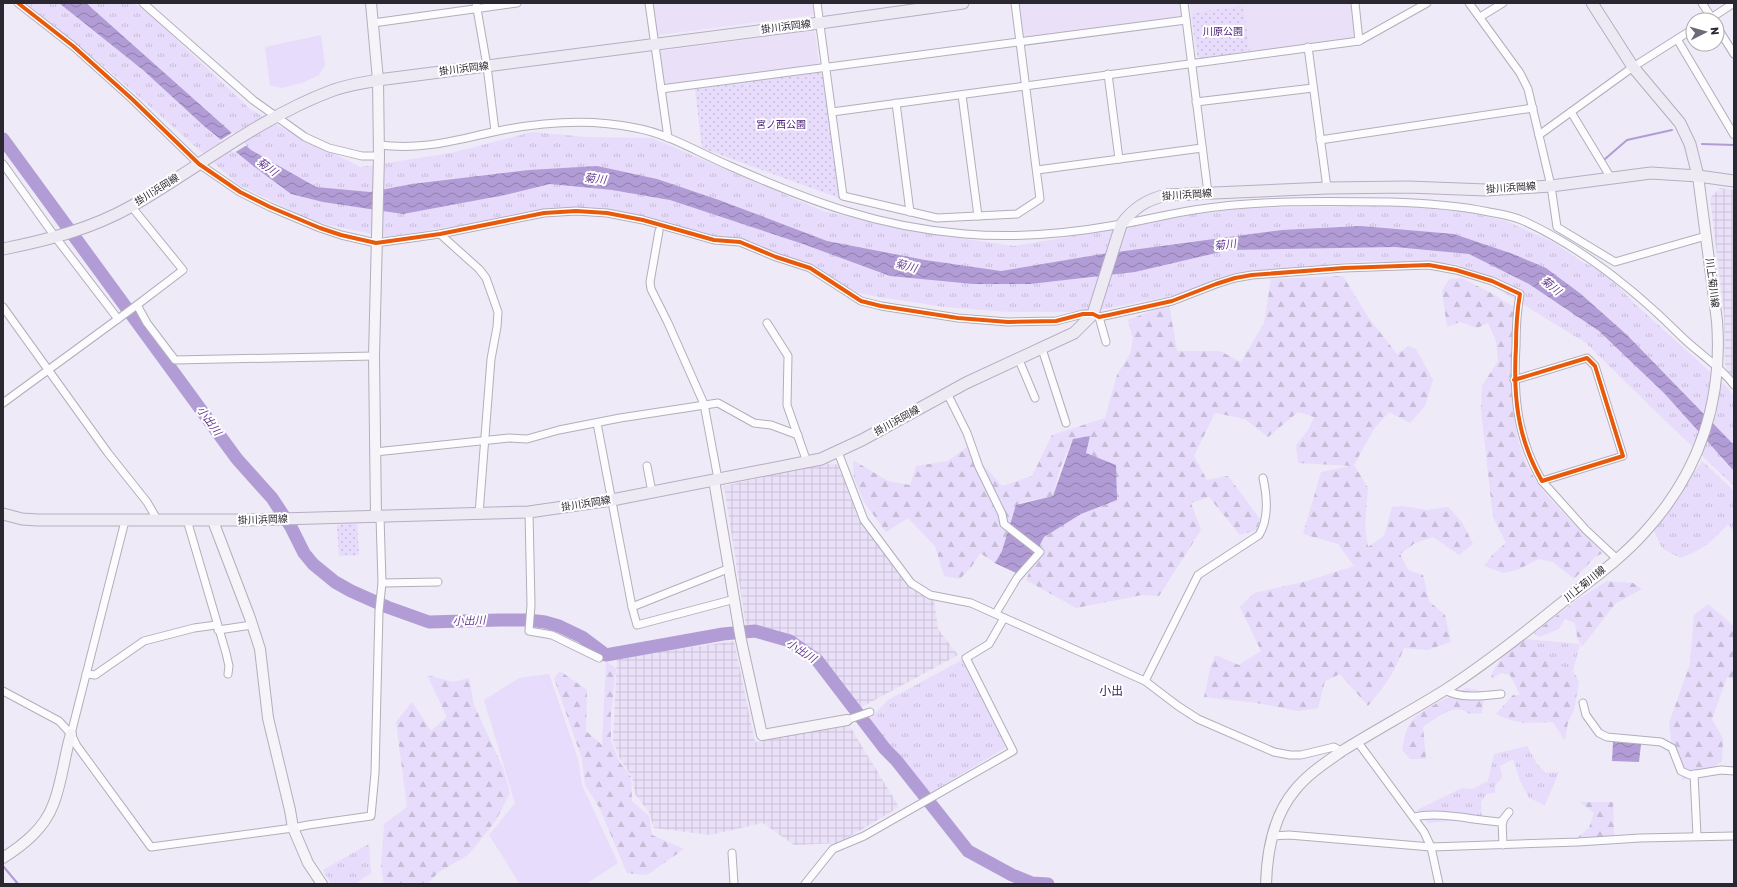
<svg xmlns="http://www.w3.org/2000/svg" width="1737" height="887" font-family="Rubik,'Noto Sans JP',sans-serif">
<defs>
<pattern id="industrial-grid" width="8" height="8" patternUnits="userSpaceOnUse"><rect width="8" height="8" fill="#eae1f9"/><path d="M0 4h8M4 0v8" fill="none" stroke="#c9c1d6"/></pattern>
<pattern id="grass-tufts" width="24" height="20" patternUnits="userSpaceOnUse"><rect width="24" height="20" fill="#e7dcfb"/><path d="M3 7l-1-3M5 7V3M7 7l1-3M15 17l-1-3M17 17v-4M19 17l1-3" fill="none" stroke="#c6bdd7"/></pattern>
<pattern id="forest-firs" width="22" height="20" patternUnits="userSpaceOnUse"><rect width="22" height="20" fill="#e7dcfb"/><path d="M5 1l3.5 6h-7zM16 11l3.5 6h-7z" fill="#c6bdd7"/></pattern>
<pattern id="park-dots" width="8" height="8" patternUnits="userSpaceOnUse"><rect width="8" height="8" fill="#e7dcfb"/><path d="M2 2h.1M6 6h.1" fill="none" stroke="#c6bdd7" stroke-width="1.8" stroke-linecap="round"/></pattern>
<pattern id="water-waves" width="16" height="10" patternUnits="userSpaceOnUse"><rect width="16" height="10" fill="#b29cd5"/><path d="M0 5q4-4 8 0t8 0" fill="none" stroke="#917fad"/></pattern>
</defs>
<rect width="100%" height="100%" fill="#eeeaf7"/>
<g fill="#eae1f9">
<path d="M652 3H814L815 11 813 15 659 35 656 33Z"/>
<path d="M1021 3H1180L1182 15 1179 18 1025 38 1022 36 1019 6Z"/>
<path d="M1190 3H1351L1356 36 1353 38 1250 52 1243 7 1191 13Z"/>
<path d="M812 31 815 33 819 63 817 67 666 87 662 83 659 54 661 51Z"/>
</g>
<g fill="url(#industrial-grid)">
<path d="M1720 188 1734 190V379L1727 371 1725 364 1724 314 1710 198Z"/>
<path d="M824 463 841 465 858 512 918 591 934 600 938 629 958 655 858 709 815 653 801 642 762 626H746L724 486Z"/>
<path d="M734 641 755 742 849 725 899 807 839 843 794 845 763 823 710 835 654 828 649 812 635 794 632 777 620 759 613 741 617 658Z"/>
</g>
<g fill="url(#grass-tufts)">
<path d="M27 3H134L155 19 250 109 279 126 361 167 451 153 532 132 587 137 652 138 823 211 918 232 1014 246 1111 230 1172 217 1245 208 1384 206 1453 209 1506 221 1553 242 1581 261 1606 274 1635 304 1728 388 1734 396V486L1652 408 1586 343 1457 264 1366 261 1235 273 1180 294 1105 309 1072 312H1009L945 307 873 296 850 291 812 266 737 239 718 238 628 213 591 207 534 211 469 224 386 237 315 222 239 185 113 74Z"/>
<path d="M1702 461 1734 491V531L1728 524C1712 542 1702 550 1680 558L1662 548 1654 531Z"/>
<path d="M1525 639 1580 644 1573 671C1550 665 1542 654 1525 639Z"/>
<path d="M962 660 1008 746 929 794 869 720 888 700Z"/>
<path d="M1527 746 1537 764 1546 773 1559 772 1545 805 1529 798 1520 781 1513 759 1500 766 1502 778 1495 785V793L1487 794 1481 802 1482 818 1428 823 1417 810 1462 788 1473 789 1488 781 1494 754Z"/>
<path d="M369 844 371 873 355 884H331L323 870Z"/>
</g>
<g fill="url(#forest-firs)">
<path d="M1343 276 1368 317 1397 354 1408 346 1416 349 1433 380 1425 406 1410 423 1389 412 1374 429 1354 465 1368 488 1365 526 1368 547 1384 536 1392 507 1403 506 1426 510 1448 507 1462 522 1473 544 1459 555 1433 537 1415 543 1400 554 1408 570 1423 575 1429 601 1445 615 1451 642 1427 650 1404 648C1395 672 1384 687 1368 706L1340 674 1325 681 1318 708 1298 711 1257 703 1204 697 1210 669 1215 655 1239 665 1261 651 1240 607 1254 593 1307 581 1354 566 1338 544 1303 534 1321 472 1352 466 1298 463 1296 445 1308 430 1314 417 1298 412 1268 437 1245 419 1215 413 1194 456 1207 480 1228 476 1260 519 1257 530 1240 535 1209 497 1191 503 1201 530 1159 596 1142 595 1076 608 1026 580 1044 537 1081 514 1117 500 1086 453 1090 436 1073 439 1060 468 1053 496 1020 503 1002 552 995 563 980 553 972 566 960 579 944 576 935 546 908 518 886 532 864 502 854 478 853 460 888 481 910 485 916 466 948 461 967 447 1002 486 1032 476 1052 435 1105 418 1117 375 1130 354 1133 339 1128 320 1169 304 1177 351H1220L1241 362 1264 323 1271 279Z"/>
<path d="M1462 278 1491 293 1514 307C1511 361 1504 436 1537 482 1555 507 1582 531 1603 553L1595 557 1574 579 1553 562 1539 559 1517 570 1504 573 1484 566 1493 554 1506 543 1493 517 1481 410 1482 386 1498 361 1496 341 1488 323 1477 328 1460 322 1447 327 1442 291 1449 279Z"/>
<path d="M1607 581 1633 583 1642 589 1615 604 1582 647 1577 637 1575 623 1565 619 1559 629 1539 637 1534 633 1577 600Z"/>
<path d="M1708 604 1734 626V680L1727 677 1712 719 1723 739 1722 761 1704 774 1683 780 1673 757 1669 723 1690 664 1694 615Z"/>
<path d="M1525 639 1549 661 1573 671 1579 681 1574 710 1568 722 1565 741 1553 722C1528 723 1519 725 1496 714L1513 695H1520L1510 675 1501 673 1491 679C1494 661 1512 649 1525 639Z"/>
<path d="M606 662 616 668 611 715V740L619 761 631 777 632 801 649 816 652 835 684 849 647 875 627 873 599 807 585 785 582 759 554 678 560 671 587 690 586 731 602 745Z"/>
<path d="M427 675 453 682 469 678 474 705 503 768 510 793 495 822 468 855 439 872 427 884H384L381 867 384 824 407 807 396 722 412 702 431 731 447 717Z"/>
<path d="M1466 688 1478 690 1484 695 1482 713 1470 714C1454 702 1438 717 1423 727L1426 759H1410L1402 750C1404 740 1406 726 1414 718 1425 708 1452 696 1466 688Z"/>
<path d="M1580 802H1613L1614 836 1577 838 1589 828 1594 813Z"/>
</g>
<g fill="url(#park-dots)">
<path d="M1243 6 1250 52 1200 59 1197 56 1191 13Z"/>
<path d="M820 72 823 74 839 198 702 148 695 89Z"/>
<path d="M357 522 359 555 339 556 337 525Z"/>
</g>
<g fill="#e7dcfb">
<path d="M321 35 325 65 319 75 302 83 282 88 270 85 265 47Z"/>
<path d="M549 674 578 759 582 785 618 863 586 884H520L489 835 515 803 484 700 519 678Z"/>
</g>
<g fill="url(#water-waves)">
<path d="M59 3H86L251 150 316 187 370 192 412 184 529 170 597 166 657 179 719 200 827 241 925 260 1001 271 1102 254 1282 230 1361 226 1454 234 1513 254 1546 268 1581 294 1627 335 1734 445V471L1664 393 1599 331 1529 284 1469 254 1395 247 1229 250 1135 272 1030 284H973L890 276 803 244 670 200 612 190 550 184 505 195 403 214 323 202 291 194 252 165 204 126 143 70Z"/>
<path d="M1090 436 1086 453 1116 465 1117 500 1081 514 1044 537 1024 577 995 563 1002 551 1016 505 1053 496 1073 439Z"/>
<path d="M1613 742 1641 744 1639 762 1612 761Z"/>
</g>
<path fill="#eeeaf7" d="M233 132 247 145 234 153 219 141Z"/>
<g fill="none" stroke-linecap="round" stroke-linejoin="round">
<g stroke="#b29cd5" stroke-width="2">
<path d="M1702 144 1734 145"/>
<path d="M1605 159 1627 140 1672 130"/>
<path d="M3 866 18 884"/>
</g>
<path stroke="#b29cd5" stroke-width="13" d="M3 139 237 459 272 498 291 527 304 553 313 564 335 582 351 591 387 607 429 622 500 620H528L545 622 559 626 582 637 606 655 723 634 755 631 790 641 817 660 885 749 896 760 968 851 1012 875 1032 883 1048 884"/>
<g stroke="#b2afb9" stroke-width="9">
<g id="street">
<path d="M18 3 73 46 132 99 199 164 240 192 270 207 320 228 341 235 376 243 440 234 544 213 576 211 607 213 643 220 714 240 740 242 776 257 810 268 861 301 881 306 958 318 1008 322 1056 321 1083 314H1093L1099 317 1109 315 1172 301 1216 284 1235 278 1252 275 1344 268 1429 265 1456 270 1492 281 1520 294C1517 311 1516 328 1516 346 1513 395 1517 438 1542 481L1623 456 1595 366 1587 358 1514 380"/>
<path d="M143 3 253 100 305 137 329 148 362 156H379"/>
<path d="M476 3 487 66 495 131"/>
<path d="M649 3 668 138"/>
<path d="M817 3 843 196 937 218 1017 214 1040 199 1015 3"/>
<path d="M1184 3 1208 193"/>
<path d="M1355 3 1359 41"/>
<path d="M1469 3 1520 73 1528 89 1551 186 1557 227 1615 262 1706 236"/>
<path d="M1702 3 1713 20"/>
<path d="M1480 17 1503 3"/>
<path d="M1708 20 1734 3"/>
<path d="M373 23 517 3"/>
<path d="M1717 27 1734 54"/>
<path d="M1677 39 1734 135"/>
<path d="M1308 47 1327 188"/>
<path d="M1108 74 1119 159"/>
<path d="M661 89 1186 20"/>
<path d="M962 95 978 216"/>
<path d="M1196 102 1313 88"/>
<path d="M896 103 910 212"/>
<path d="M832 112 1359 41 1427 3"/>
<path d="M1571 112 1611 178"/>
<path d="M1539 135 1633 67 1693 29"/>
<path d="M1320 140 1533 108"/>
<path d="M379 145C423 150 451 141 493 132 539 122 589 118 636 128 669 134 699 153 730 166 809 201 878 227 965 234 1015 238 1066 234 1116 225 1142 221 1168 214 1194 210 1258 200 1324 201 1389 202 1423 203 1456 205 1489 212 1501 214 1513 216 1524 221 1582 248 1636 291 1681 336 1698 353 1719 365 1734 385"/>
<path d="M3 164 56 238 118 319"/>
<path d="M1037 170 1202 148"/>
<path d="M659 231 650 282 651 289 668 323 704 404 718 479"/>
<path d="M440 234 479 269 486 278 498 312 497 327 491 359 479 514"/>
<path d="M137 305 147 323 175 360 374 356"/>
<path d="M3 307 108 453 147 502 158 521"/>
<path d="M1099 317 1106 342"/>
<path d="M767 323 788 356 787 405 807 462"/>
<path d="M1042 349 1066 423"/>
<path d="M1019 360 1035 398"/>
<path d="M947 393 967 433 979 467 1002 514 1004 524 1040 552 1017 578 996 613"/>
<path d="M3 403 137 305 183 270 131 206"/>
<path d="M597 423 632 607 637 625 735 599"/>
<path d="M375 452 509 438 527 439 559 430 620 418 718 403 754 423 771 425 798 435"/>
<path d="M838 452 864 520 911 583 930 595 971 603 1136 677 1145 681 1178 706 1198 719 1274 752 1290 755H1301L1334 747 1342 752"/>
<path d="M647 466 652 492"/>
<path d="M1542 481 1586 530 1616 558"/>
<path d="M529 512 531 605 529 631 552 635 599 658"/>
<path d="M187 520 226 653 229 666 228 674"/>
<path d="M382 583 438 582"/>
<path d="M632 607 730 568"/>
<path d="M218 630 252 625"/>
<path d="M86 674 95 675 144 641 194 628 216 625"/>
<path d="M1145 681 1198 575 1259 535C1269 519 1267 496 1263 478"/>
<path d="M1445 690C1461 699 1483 696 1501 694"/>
<path d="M3 691 59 721 71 734 77 746 151 847 293 828 308 825 371 816 375 773 379 611 382 583 380 516"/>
<path d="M1583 703 1586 715 1599 733 1607 737 1661 742 1672 748 1681 771 1690 775 1721 770 1734 771"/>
<path d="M847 720 870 712"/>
<path d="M71 734 125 521"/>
<path d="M1357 741 1424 832 1431 847 1439 884"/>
<path d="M1694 774 1697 836"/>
<path d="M1414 817C1441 811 1475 821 1503 822"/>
<path d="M1272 836 1289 835 1431 847 1578 842 1640 838 1734 836"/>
<path d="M1503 845 1502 821 1509 812"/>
<path d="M732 853 734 884"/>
<path d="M805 884 833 849 864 836 1013 751 966 658 989 644 1004 618"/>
</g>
</g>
<g stroke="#b2afb9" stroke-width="12">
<g id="secondary">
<path d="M371 3 378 80 379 156 374 356 376 517"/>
<path d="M714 480 741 640 762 735 847 720"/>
<path d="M213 521 250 618 260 649 268 718 290 810 293 828 308 863 322 884"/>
<path d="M3 858C23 845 44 829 53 805 62 783 64 757 71 734"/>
<path d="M1266 884C1267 851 1273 816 1295 790 1308 774 1325 763 1342 751 1376 730 1411 711 1445 690 1485 664 1522 635 1559 605 1588 582 1620 560 1644 533 1699 473 1723 401 1717 321L1698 176"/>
</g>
</g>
<g stroke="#b6aec3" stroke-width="13">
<g id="primary">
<path d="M1592 3 1633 67 1680 123 1690 144 1698 176"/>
<path d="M3 249C48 240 91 229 132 206 198 168 259 118 331 91 346 85 363 83 378 80L820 23 963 3"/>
<path d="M3 514 22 519 38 520H247L529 512 612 500 821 459 862 440 966 383 1074 333 1093 314 1121 225C1133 208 1147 199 1167 195L1327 188 1408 187 1486 190 1551 186 1651 173 1698 176 1734 181"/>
</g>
</g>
<use href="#street" stroke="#fcfcfe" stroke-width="7"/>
<use href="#secondary" stroke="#f6f3f9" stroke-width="10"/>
<use href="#primary" stroke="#eeeaf4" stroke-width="11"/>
<g stroke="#fff" stroke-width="6">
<path id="cycleway" d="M18 3 73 46 132 99 199 164 240 192 270 207 320 228 341 235 376 243 440 234 544 213 576 211 607 213 643 220 714 240 740 242 776 257 810 268 861 301 881 306 958 318 1008 322 1056 321 1083 314H1093L1099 317 1109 315 1172 301 1216 284 1235 278 1252 275 1344 268 1429 265 1456 270 1492 281 1520 294C1517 311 1516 328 1516 346 1513 395 1517 438 1542 481L1623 456 1595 366 1587 358 1514 380"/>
</g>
<use href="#cycleway" stroke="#e8590c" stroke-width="4"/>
</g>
<g text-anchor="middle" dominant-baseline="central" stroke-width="4" stroke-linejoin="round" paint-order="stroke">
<g font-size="10" fill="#2a2730" stroke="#fff">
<text transform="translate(786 27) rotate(-7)">掛川浜岡線</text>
<text transform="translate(464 69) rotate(-7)">掛川浜岡線</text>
<text transform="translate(1511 188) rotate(-4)">掛川浜岡線</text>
<text transform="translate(157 190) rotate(-32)">掛川浜岡線</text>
<text transform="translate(1187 195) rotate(-4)">掛川浜岡線</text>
<text transform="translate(1712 283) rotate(83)">川上菊川線</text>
<text transform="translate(897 421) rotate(-29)">掛川浜岡線</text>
<text transform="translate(586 504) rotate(-9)">掛川浜岡線</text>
<text transform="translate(263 520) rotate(-2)">掛川浜岡線</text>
<text transform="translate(1585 584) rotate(-39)">川上菊川線</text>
</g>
<g font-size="10" fill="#4e217c" stroke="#fff">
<text x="1223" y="32">川原公園</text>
<text x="781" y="125">宮ノ西公園</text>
</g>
<g font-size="11" font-style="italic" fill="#643995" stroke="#fff">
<text transform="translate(267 167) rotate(37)">菊川</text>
<text transform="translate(595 179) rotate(6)">菊川</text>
<text transform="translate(1225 245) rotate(-7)">菊川</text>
<text transform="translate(906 266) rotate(15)">菊川</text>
<text transform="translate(1551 286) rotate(39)">菊川</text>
<text transform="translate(209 421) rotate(54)">小出川</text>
<text transform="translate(469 621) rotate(-2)">小出川</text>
<text transform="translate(801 651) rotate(33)">小出川</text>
</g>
<g font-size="12" fill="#3d235d" stroke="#fff">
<text x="1111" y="691">小出</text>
</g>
</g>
<rect width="1737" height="887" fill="none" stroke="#2a2730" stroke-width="8"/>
<g transform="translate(1705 32) rotate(84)"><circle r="19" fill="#ffffff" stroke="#aaa9ac"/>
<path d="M0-3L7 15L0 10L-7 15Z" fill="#6f6b76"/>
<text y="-6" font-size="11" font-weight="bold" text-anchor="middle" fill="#2a2730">N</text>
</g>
</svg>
